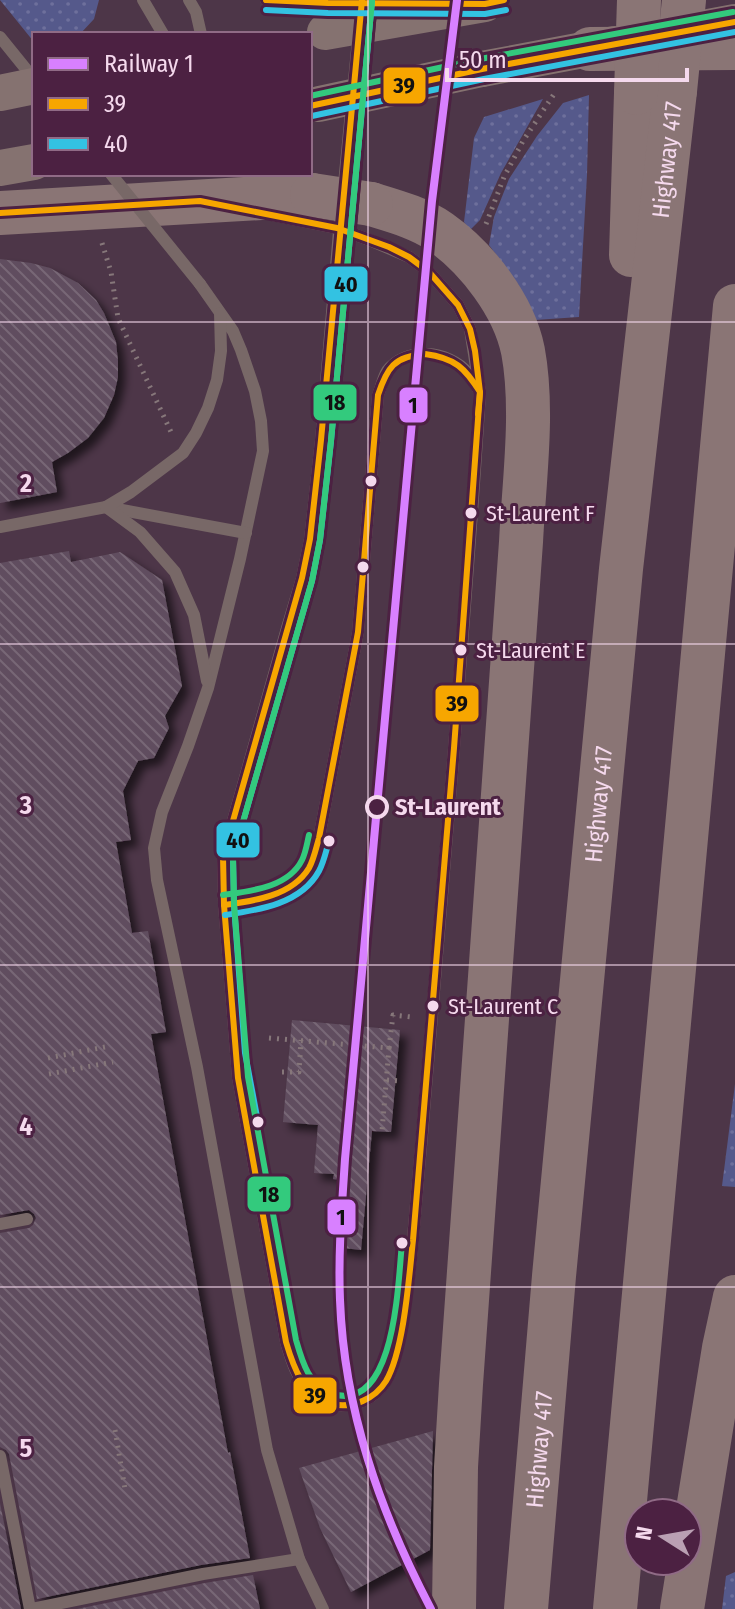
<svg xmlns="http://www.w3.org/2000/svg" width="735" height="1609" font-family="'Fira Sans Condensed',sans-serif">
<defs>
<pattern id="grass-dots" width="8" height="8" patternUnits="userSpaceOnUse" patternTransform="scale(2)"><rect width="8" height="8" fill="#55598b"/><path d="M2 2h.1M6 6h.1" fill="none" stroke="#6e709c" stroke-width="1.8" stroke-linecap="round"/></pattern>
<pattern id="building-back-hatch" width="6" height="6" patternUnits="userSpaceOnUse" patternTransform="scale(2)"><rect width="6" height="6" fill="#604e5f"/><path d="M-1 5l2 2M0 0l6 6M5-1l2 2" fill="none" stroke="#776776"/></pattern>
<filter id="shadow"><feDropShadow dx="7" dy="7" stdDeviation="4" flood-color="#0009"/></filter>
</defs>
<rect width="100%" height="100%" fill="#4d3648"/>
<g fill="url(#grass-dots)">
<path d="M0 0H99L94 19 80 34H34V42Z"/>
<path d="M589 95 587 175 579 317 535 320 518 284 489 245 494 217 509 179 537 136 563 103Z"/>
<path d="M543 99 501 173 480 220 470 230 464 222 474 138 484 117Z"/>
<path d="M735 1084V1187L722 1186Z"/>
<path d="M735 1572V1609H722L726 1576Z"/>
</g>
<g fill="url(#building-back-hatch)" filter="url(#shadow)">
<path d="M0 259 31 263 50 268 78 283 96 300 104 313 116 342 118 361V377L114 395 104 418 88 438 68 453 52 462 57 492 0 503Z"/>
<path d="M69 551 71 562 120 552 162 580 182 686 165 716 169 728 154 758 138 761 123 791 131 840 116 842 132 933 148 931 166 1032 151 1034 228 1453 230 1452 250 1558 201 1565 37 1599 9 1454 6 1450 0 1447V1233L29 1228 33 1225 36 1218 34 1214 29 1210 0 1215V563Z"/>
<path d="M292 1020 400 1030 391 1132 372 1131 361 1250 335 1247 341 1180 333 1179 334 1174 314 1173 318 1125 283 1122Z"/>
<path d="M433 1431 430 1550 351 1592 320 1528 299 1468Z"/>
<path d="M0 1503 21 1609H0Z"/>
<path d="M253 1575 260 1609H77L205 1583Z"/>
</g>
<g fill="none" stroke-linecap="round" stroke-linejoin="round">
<g stroke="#86777a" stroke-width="5" stroke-dasharray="2 6" stroke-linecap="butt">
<path d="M486 224 504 177 523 141 556 91"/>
<path d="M102 243 111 272 118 318 171 432"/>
<path d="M269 1038 389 1048 382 1131"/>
<path d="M389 1048 393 1015 411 1017"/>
<path d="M48 1058 110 1046"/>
<path d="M282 1072H299L301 1040"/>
<path d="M49 1074 113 1062"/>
<path d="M387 1080 401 1081"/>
<path d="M115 1430 125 1489"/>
</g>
<g stroke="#786867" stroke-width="12">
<path d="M143 0 163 34"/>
<path d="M189 0 196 12 201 34"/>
<path d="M266 0 328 3"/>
<path d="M0 37 34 79"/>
<path d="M343 194 359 29"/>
<path d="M273 215 312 223"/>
<path d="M340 220 321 440 310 539 302 578 287 628 223 856 224 905 238 1078 286 1342C292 1363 297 1380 314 1395 333 1413 368 1406 383 1385 393 1371 397 1350 400 1333 412 1272 415 1209 421 1147 433 1014 443 881 454 748 463 629 473 511 480 392L470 329 458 305 429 272 409 257 367 239"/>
<path d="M200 284 233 331 241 350 255 391 261 421 263 451 240 559 208 688 188 746 162 812 154 848 157 880 197 1067 267 1450 299 1559 323 1609"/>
<path d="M0 527 106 507 246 533"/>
<path d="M207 681 194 615 175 572 140 532 106 507 131 492 183 453 196 433 208 408 217 380 221 351 220 313"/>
<path d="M224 905C253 901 292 896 309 868 314 859 316 847 319 838L358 632 378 395C381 388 383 377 387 371 406 346 448 350 468 373 472 377 475 384 478 389"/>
<path d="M0 1224 27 1219"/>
<path d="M0 1456 30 1609"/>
<path d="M32 1609 203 1574 299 1559"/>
</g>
<g stroke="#857270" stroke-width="36">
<path d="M666 35 735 22"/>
<path d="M482 69 615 44"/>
<path d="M0 93 34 86"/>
<path d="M0 168 34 162"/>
</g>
<g stroke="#8a7575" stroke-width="44">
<path d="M590 49 735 48"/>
<path d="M371 204C394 211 420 218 440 232 477 258 514 306 523 351 534 410 524 481 521 542L461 1384 456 1467 454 1609"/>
<path d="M0 213 312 195"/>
<path d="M631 255 636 93"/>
<path id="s1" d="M526 1609 554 1276 621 569 675 91"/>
<path d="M615 1609 735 306"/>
<path d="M682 1609 724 1348 735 1297"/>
</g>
<g stroke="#786867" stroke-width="12">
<path d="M328 3H402"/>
<path d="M111 174 200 284"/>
<path d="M312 223 337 228 367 239"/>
</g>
<g stroke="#857270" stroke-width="36">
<path d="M325 32 485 4"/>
<path d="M319 104 482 69"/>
</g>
<g stroke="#8a7575" stroke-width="44">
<path d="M675 91 684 0"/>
<path d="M636 93 639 0"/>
<path d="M312 195 371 204"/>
</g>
<g stroke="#4c2142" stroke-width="12">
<g id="bus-1">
<path d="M266 0 328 3 485 4 504 0"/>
<path d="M310 106 482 69 735 22"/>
<path d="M0 213 200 201 337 228 389 247 409 257 429 272 458 305 470 329 475 351 480 392 478 414"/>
<path d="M425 354C455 358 465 368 480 392L454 748 413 1240C409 1277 404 1350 386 1381 375 1399 352 1409 332 1404 304 1398 293 1366 286 1342L238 1078 224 905C254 901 292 896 309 868 314 859 316 848 319 838L358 632 378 395C387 368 394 356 425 354Z"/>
<path d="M224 905 223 856 302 578 310 539 321 440 362 0"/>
</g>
</g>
<g stroke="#4c2142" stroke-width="12">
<g id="bus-2">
<path d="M266 10 328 13 485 14 506 10"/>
<path d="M312 116 484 79 735 32"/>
<path d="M225 915C259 910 301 904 319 871 324 862 326 851 329 841"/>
<path d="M258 1122 245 1053 234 905 233 857 312 581 320 540 331 441 372 1"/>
</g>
</g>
<g stroke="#4c2142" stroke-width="12">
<g id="bus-3">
<path d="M372 1 331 441 320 540 312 581 233 857 234 904 248 1077 296 1340C302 1361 309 1387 333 1394 396 1413 398 1280 402 1243"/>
<path d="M310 96 480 59 733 12"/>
<path d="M223 895C250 891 288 888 302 860 306 852 307 843 309 835"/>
</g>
</g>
<use href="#bus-1" stroke="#f7a600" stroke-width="6"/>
<use href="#bus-2" stroke="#33c2e2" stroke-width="6"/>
<use href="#bus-3" stroke="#33ca7d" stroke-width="6"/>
<g stroke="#4c2142" stroke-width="14">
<path id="rail-1" d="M431 1609C380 1512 344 1410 340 1300 338 1253 342 1206 345 1159L432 201 457 0"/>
</g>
<use href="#rail-1" stroke="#d880ff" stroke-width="8"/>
</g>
<path fill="none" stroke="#f5d9ed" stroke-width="2" stroke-opacity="0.55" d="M368 0V1609M0 322H735M0 644H735M0 965H735M0 1287H735"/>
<g fill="#f5d9ed" stroke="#4c2142" stroke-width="3">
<circle cx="371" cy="481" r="7"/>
<circle cx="471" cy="513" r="7"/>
<circle cx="363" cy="567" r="7"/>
<circle cx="461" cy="650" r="7"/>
<circle cx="329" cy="841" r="7"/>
<circle cx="433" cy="1006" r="7"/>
<circle cx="258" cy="1122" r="7"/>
<circle cx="402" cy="1243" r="7"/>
</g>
<circle fill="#4c2142" stroke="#f5d9ed" stroke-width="4" cx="377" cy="807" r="10"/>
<g text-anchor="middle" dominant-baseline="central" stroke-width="6" stroke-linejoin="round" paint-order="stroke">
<g font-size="22" fill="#f5d9ed" stroke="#4c2142" text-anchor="start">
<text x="486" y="513">St-Laurent F</text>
<text x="476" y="650">St-Laurent E</text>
<text x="448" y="1006">St-Laurent C</text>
</g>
<g font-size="24" fill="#f5d9ed" stroke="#4c2142">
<text stroke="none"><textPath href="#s1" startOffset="1456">Highway 417</textPath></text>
<text stroke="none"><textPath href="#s1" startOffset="808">Highway 417</textPath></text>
<text stroke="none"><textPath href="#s1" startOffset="160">Highway 417</textPath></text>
</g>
<g font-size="24" font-weight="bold" fill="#f5d9ed" stroke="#4c2142" text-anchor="start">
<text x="395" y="807">St-Laurent</text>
</g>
</g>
<g font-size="26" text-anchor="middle" font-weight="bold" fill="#f5d9ed" stroke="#4c2142" stroke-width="6" stroke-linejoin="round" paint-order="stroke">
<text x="26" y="492">2</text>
<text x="26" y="814">3</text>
<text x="26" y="1135">4</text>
<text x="26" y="1457">5</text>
</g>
<g stroke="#4c2142" stroke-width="3">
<rect x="382" y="66" width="45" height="39" rx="8" fill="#f7a600"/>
<rect x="323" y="265" width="46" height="38" rx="8" fill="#33c2e2"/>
<rect x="312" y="383" width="46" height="39" rx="8" fill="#33ca7d"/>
<rect x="398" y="386" width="31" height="38" rx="8" fill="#d880ff"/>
<rect x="434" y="684" width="46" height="39" rx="8" fill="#f7a600"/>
<rect x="215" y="821" width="46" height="38" rx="8" fill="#33c2e2"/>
<rect x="246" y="1175" width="46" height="38" rx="8" fill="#33ca7d"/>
<rect x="326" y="1198" width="31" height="38" rx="8" fill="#d880ff"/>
<rect x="292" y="1376" width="46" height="39" rx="8" fill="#f7a600"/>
</g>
<g font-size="22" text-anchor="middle" font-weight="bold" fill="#111">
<text x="404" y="93">39</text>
<text x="346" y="292">40</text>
<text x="335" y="410">18</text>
<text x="413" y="413">1</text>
<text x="457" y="711">39</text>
<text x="238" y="848">40</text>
<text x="269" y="1202">18</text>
<text x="341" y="1225">1</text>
<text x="315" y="1403">39</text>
</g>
<rect x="32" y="32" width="280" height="144" fill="#4c2142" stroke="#906b86" stroke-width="2"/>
<rect x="48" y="58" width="40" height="12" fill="#d880ff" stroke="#906b86" stroke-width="2"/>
<text x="104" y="72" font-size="24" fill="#f5d9ed">Railway 1</text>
<rect x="48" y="98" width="40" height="12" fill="#f7a600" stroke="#906b86" stroke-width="2"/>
<text x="104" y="112" font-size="24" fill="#f5d9ed">39</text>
<rect x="48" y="138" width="40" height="12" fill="#33c2e2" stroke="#906b86" stroke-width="2"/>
<text x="104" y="152" font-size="24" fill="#f5d9ed">40</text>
<g transform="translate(663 1537) rotate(281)"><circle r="38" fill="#4c2142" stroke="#906b86" stroke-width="2"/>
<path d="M0-6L14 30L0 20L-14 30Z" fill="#baa0b3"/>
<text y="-12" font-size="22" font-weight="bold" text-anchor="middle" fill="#f5d9ed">N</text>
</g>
<path d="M447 68v12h240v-12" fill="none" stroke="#f5d9ed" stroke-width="4"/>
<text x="459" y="68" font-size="24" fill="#f5d9ed" stroke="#4c2142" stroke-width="6" paint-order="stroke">50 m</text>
</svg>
